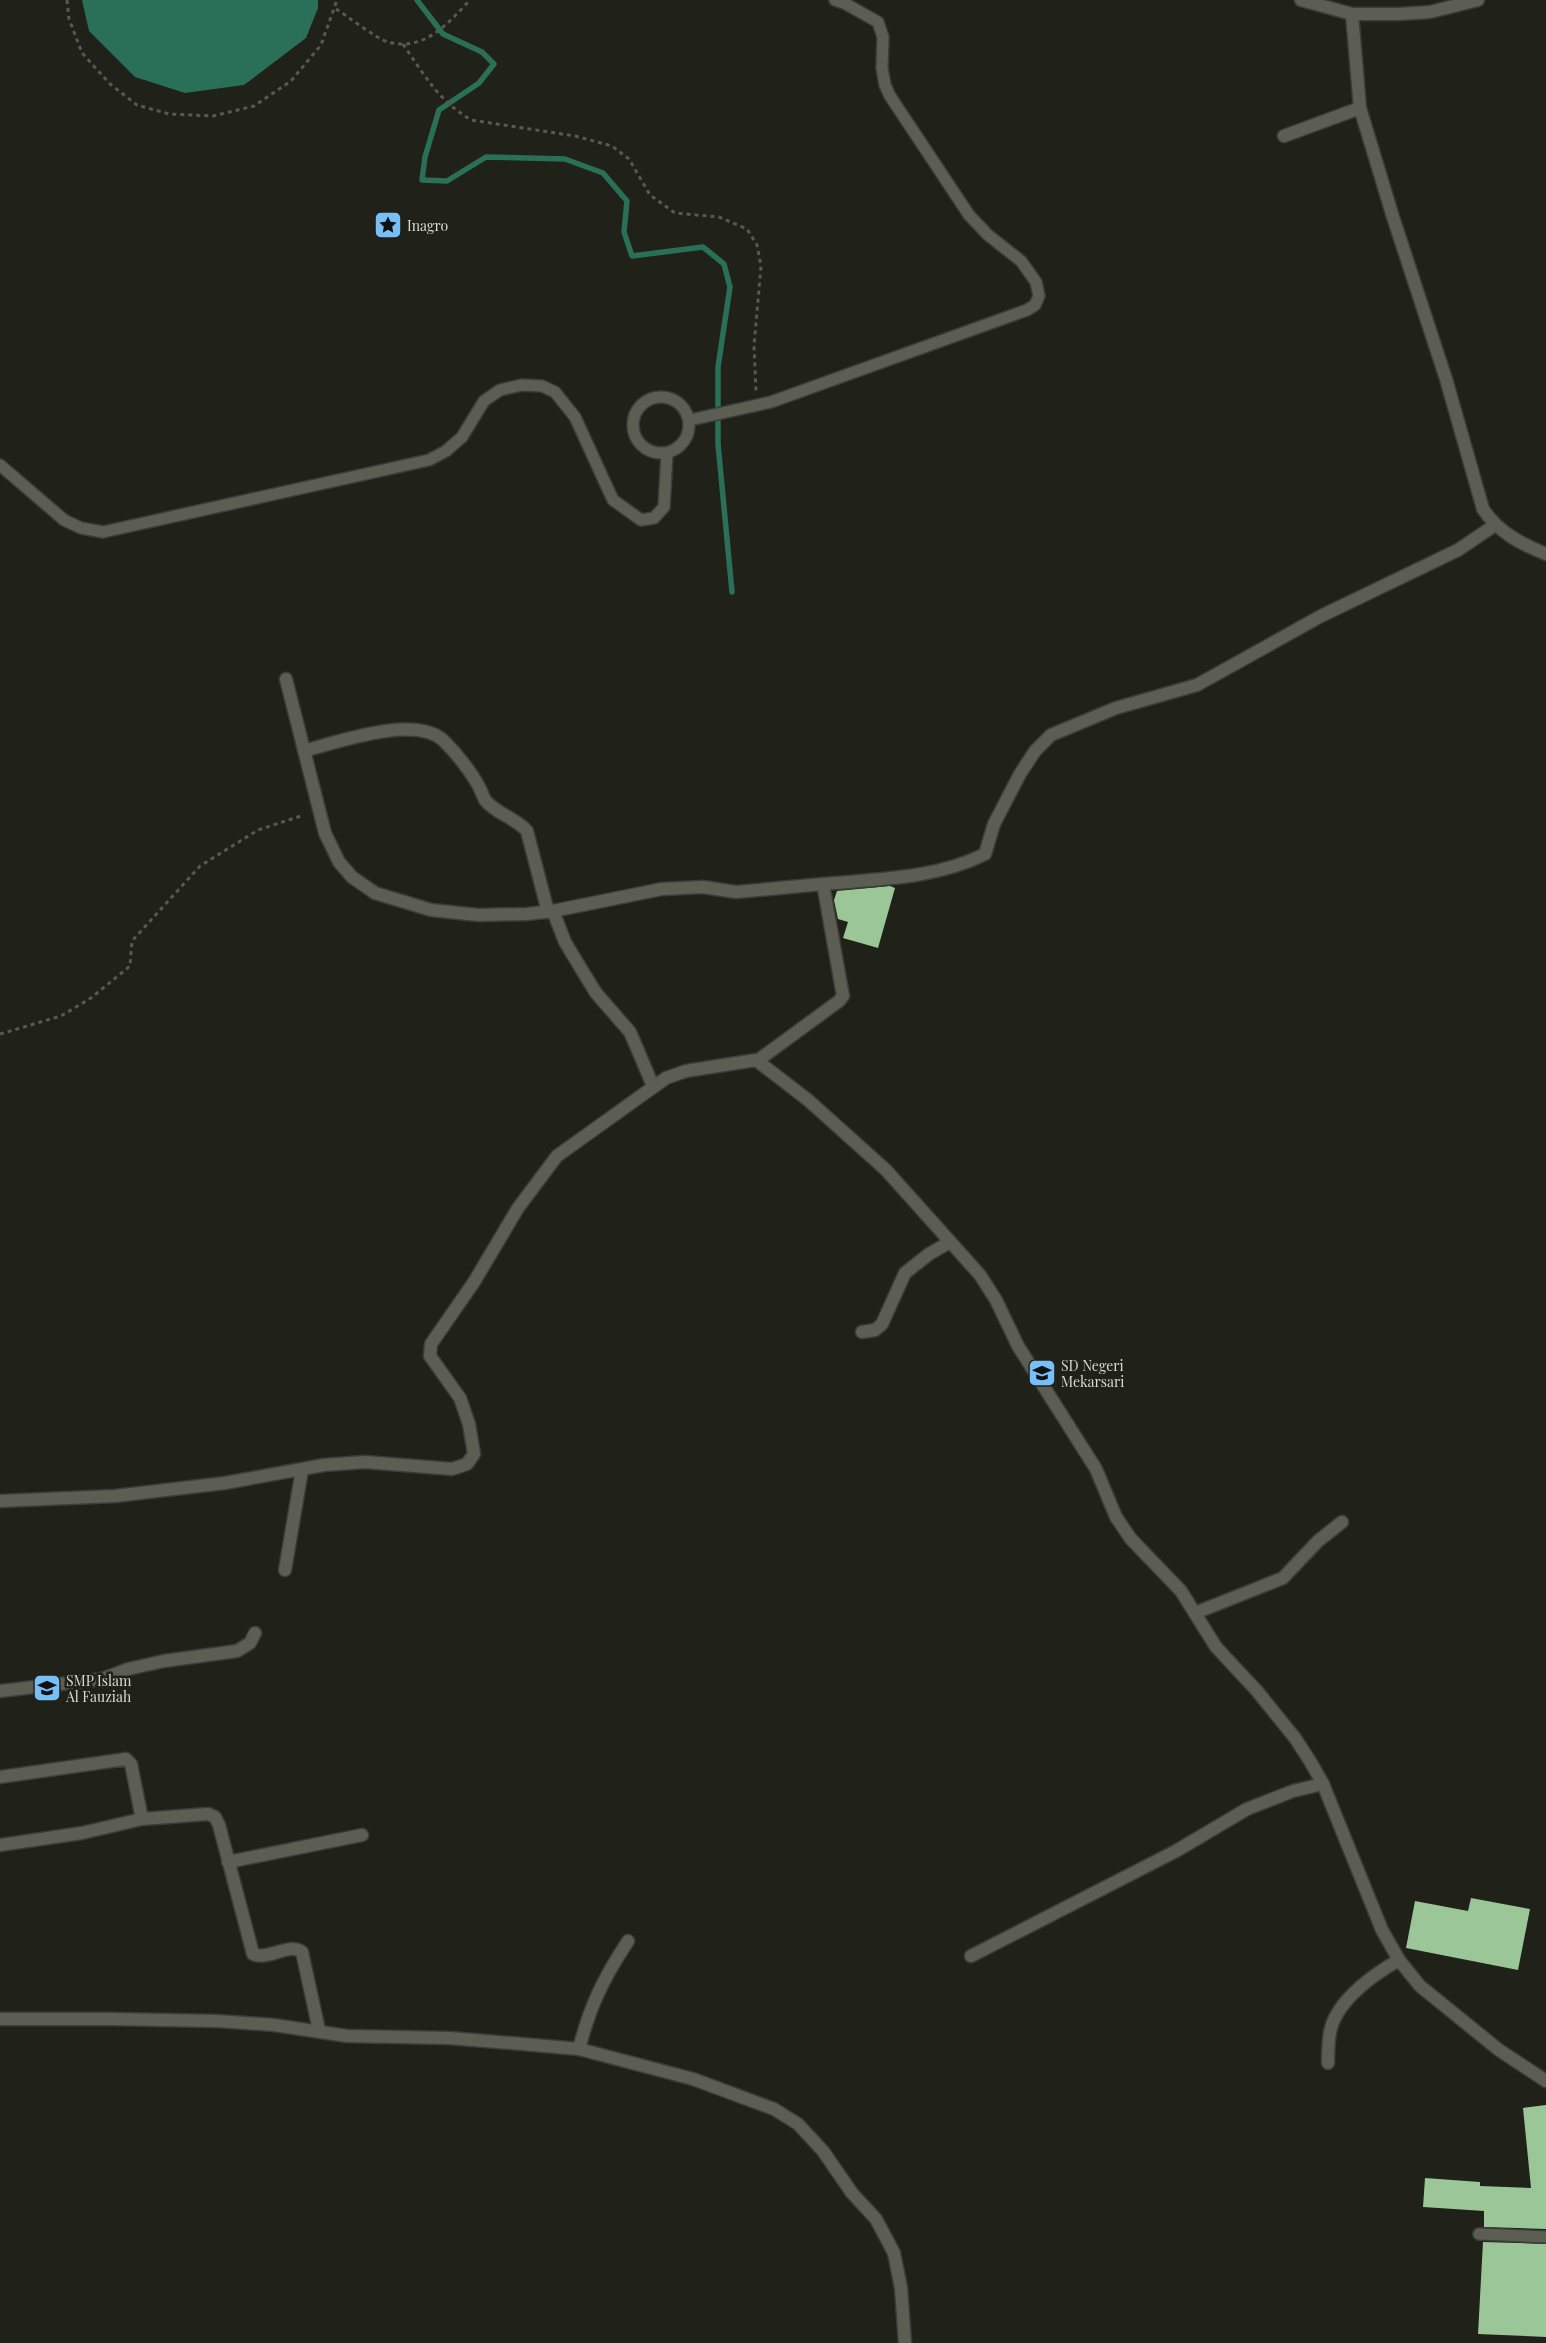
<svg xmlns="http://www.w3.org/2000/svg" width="1546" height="2343" font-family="'Playfair Display',serif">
<rect width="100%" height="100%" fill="#202119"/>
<path fill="#2a6f57" d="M82 0H318V8L306 38 244 85 185 93 135 77 89 31Z"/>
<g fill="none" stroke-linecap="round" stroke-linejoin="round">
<path stroke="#2a6f57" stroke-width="5.5" d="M417 0 443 34 482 52 494 64 479 83 439 110 425 157 422 180 447 181 486 157 565 159 603 173 627 201 624 232 632 256 703 247 724 264 730 287 718 367V444L732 592"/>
</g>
<g fill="#9bc697">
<path d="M890 886 895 888 878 948 843 938 848 922 838 919 834 900 837 891Z"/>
<path d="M1471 1898 1530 1909 1518 1970 1406 1948 1415 1901 1468 1911Z"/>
<path d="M1546 2105V2229L1484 2227V2211L1423 2207 1425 2178 1480 2182V2186L1531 2188 1523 2108Z"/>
<path d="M1483 2242 1546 2244V2337L1478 2334Z"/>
</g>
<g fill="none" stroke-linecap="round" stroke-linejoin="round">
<g stroke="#3b3d37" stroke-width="14">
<g id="lane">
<circle cx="661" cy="425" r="28"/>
<path d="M690 420 771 402 1027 310 1035 305 1039 296 1036 282 1021 261 988 235 969 215 890 96 885 85 882 68 883 37 878 22 844 3 835 0"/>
<path d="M0 465 64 520 81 528 103 532 429 460 446 451 462 437 484 401 500 390 522 385 542 386 555 392 575 417 613 500 641 520 654 518 664 507 667 453"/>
<path d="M1479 2234 1546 2237"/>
</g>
</g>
<g stroke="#3b3d37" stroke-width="15">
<g id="street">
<path d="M1301 0 1352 14H1399L1430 12 1478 0"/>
<path d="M1352 14 1360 108 1393 217 1446 379 1483 509C1498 532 1521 544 1546 554"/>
<path d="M1284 136 1360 108"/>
<path d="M286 679 325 833 339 862 352 877 375 893 431 910 478 915 527 914 553 911 662 889 703 887 736 892 823 884"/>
<path d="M304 751C337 742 416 714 444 741 456 753 468 768 477 783 480 788 482 794 485 800 496 814 516 818 527 831L548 912"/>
<path d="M553 911 565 942 580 967 596 993 630 1032 653 1086"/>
<path d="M757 1061 839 1001 843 996 823 884C876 879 936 879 985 854L994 824 1020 774 1035 751 1051 735 1116 708 1197 685 1321 616 1458 550 1495 525"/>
<path d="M862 1332 875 1330 882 1324 905 1273 929 1254 950 1242"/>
<path d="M0 1501 115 1496 225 1483 324 1465 365 1462 452 1469 467 1464 474 1454 469 1424 460 1398 430 1356 431 1344 474 1282 518 1208 557 1156 666 1078 686 1071 756 1060 808 1100 886 1170 980 1275 996 1300 1018 1346 1096 1469 1116 1517 1131 1539 1181 1591 1216 1647 1257 1691 1295 1738 1310 1761 1323 1784 1382 1930 1399 1960 1420 1986 1499 2050 1546 2081"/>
<path d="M285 1570 302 1470"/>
<path d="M1195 1613 1283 1578 1318 1541 1342 1522"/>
<path d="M0 1691 102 1679 128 1669 164 1661 237 1651 250 1643 255 1633"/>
<path d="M0 1777 126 1759 131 1764 142 1819 208 1814 215 1817 219 1825 253 1954C268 1961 289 1942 302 1952L319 2030"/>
<path d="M0 1845 82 1833 142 1819"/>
<path d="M228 1862 362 1835"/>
<path d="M971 1956 1176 1851 1247 1809 1293 1791 1323 1784"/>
<path d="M0 2019H111L217 2021 274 2025 347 2036 449 2038 511 2043 579 2049 693 2079 774 2109 798 2124 823 2151 852 2193 876 2219 894 2253 901 2288 905 2343"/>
<path d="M579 2049C590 2006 603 1979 628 1941"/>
<path d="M1328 2063C1328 2051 1328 2039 1331 2028 1339 1999 1374 1974 1399 1960"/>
</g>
</g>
<g stroke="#585951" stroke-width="3" stroke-dasharray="4 4" stroke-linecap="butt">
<path d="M67 0 69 19 82 53 110 84 137 105 169 114 213 116 254 106 291 81 321 45 337 0"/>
<path d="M336 9C349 17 375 38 388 42 425 52 448 23 470 0"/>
<path d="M403 44C425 76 437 99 471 120L575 136 612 146 629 159 650 195 675 213 719 217 747 229 757 245 761 266 754 346 756 392"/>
<path d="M0 1034 61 1016 91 998 130 966 132 941 200 866 258 830 304 815"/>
</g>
<use href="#lane" stroke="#5c5e54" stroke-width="11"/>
<use href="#street" stroke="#5c5e54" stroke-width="12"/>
</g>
<defs>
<g id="sight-square" transform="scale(1.4375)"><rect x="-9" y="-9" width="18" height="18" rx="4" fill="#77bff7" stroke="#202119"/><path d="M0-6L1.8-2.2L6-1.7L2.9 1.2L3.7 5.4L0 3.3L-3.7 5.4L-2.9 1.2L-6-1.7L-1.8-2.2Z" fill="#111"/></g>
<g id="school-square" transform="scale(1.4375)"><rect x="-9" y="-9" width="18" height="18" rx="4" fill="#77bff7" stroke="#202119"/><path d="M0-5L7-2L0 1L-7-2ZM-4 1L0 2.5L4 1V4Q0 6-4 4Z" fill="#111"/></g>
</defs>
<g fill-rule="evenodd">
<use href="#sight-square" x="388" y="225"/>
<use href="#school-square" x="1042" y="1373"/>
<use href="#school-square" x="47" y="1688"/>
</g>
<g text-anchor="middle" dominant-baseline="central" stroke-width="5" stroke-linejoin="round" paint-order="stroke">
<g font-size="14" fill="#d9dad4" stroke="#202119" text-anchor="start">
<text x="407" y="225">Inagro</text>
<text x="1061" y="1365">SD Negeri<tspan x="1061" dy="16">Mekarsari</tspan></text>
<text x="66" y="1680">SMP Islam<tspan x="66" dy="16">Al Fauziah</tspan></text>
</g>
</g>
</svg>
